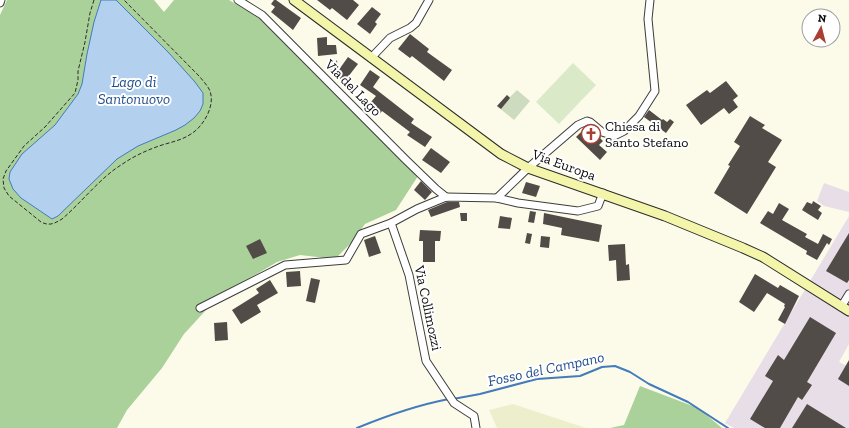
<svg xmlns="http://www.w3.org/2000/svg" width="849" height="428" font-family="'Zilla Slab',serif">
<rect width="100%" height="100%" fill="#fcfbe9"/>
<g fill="#e8dee8">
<path d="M824 183 849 192V212L824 206 817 201Z"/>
<path d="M849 216V344L839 362 849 367V428H734L725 423Z"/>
</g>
<path fill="#edefcc" d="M513 404 586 428H497L489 410Z"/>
<g fill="#aad199">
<path d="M7 0H154L164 12 174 0H229L257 16 418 176 396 210 365 224 352 242 335 259 300 255 277 262 218 297 184 334 162 368 127 410 117 428H0V15Z"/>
<path d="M640 386 698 408 722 428H610L624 425Z"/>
</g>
<path fill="#cddbbe" d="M517 90 530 101 514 120 497 106 507 95 510 97Z"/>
<path fill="#daeac8" d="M573 63 596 85 559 124 536 102Z"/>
<path fill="#b3d0ee" stroke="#437bbc" d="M101 0H116L168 52 195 82 203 93V104L200 111 194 118 185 125 176 130 138 146 117 159 58 216 52 219 21 198 13 189 9 179 10 172 22 154 55 125 78 94 82 84 87 54 94 22Z"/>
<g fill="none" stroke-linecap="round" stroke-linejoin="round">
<g stroke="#437bbc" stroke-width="2">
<path d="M453 399 480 394 537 379 580 376 602 367 615 366 630 372 649 384 688 402 728 428"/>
<path d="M357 428C386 416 418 405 449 399"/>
</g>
</g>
<g fill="#514c47">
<path d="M274 0H276L301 18 293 30 271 12 275 7 271 4Z"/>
<path d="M317 0H353L359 5 347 20 332 8 330 10Z"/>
<path d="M372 7 381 14 375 22 377 24 370 34 357 24Z"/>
<path d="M410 34 429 49 427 52 452 70 444 81 412 56 410 58 398 49Z"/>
<path d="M327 37V45H336L337 54 318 56 317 38Z"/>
<path d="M348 57 358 64 344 82 329 71 337 60 338 71Z"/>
<path d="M370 70 380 77 373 87 414 119 411 123 432 137 425 147 407 135 410 132 382 111 379 115 374 111 377 107 371 102 376 96 360 85Z"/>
<path d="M726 81 738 96 733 100 738 107 729 114 724 108 701 125 686 105 707 90 710 93Z"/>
<path d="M507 95 510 98 501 109 497 106Z"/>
<path d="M649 110 662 120 663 119 667 122 670 119 674 122 666 133 644 117Z"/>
<path d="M750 116 765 125 762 128 782 140 768 162 776 167 747 214 714 193 730 166 728 165 740 146 734 142Z"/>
<path d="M587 126 601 137 600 138 603 141 599 145 607 152 600 160 576 137Z"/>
<path d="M431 148 450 162 441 173 422 160Z"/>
<path d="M421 181 432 192 425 200 414 190Z"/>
<path d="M526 182 540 186 536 197 522 193Z"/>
<path d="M813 201 821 206 818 210 822 213 818 220 802 210 807 202 812 204Z"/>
<path d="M447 202H459L460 207 431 217 428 210Z"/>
<path d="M779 203 789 209 782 220 807 234 805 237 818 244 823 234 832 239 829 245 827 243 817 260 806 254 807 251 760 223 768 211 773 214Z"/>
<path d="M530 211 536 212 534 223 528 222Z"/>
<path d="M460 213H467V221H461Z"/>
<path d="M544 213 602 225 599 242 561 235 562 228 543 224Z"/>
<path d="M500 216 512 218 510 229 498 228Z"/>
<path d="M420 230 441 231 440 241H435V262H423V241H419Z"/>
<path d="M527 233 532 234 530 244 525 243Z"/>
<path d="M849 233V280L847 283 826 271Z"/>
<path d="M375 236 381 253 369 257 364 240Z"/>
<path d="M541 236 550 237 549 248 540 247Z"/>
<path d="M260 239 267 253 253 259 246 246Z"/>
<path d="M625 244 626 265 629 264 630 280 617 281 616 260 609 261 608 245Z"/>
<path d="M300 271 301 286 287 287 286 272Z"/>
<path d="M755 274 778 288 780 285 799 296 785 324 778 320 785 307 784 306 785 304 767 293 754 312 739 302Z"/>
<path d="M311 278 320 280 315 303 306 301Z"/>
<path d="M270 280 278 293 257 305 261 312 241 324 232 310 259 293 256 289Z"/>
<path d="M810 317 836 333 807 382 812 385 802 400 798 397 780 428H765L750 419 773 381 765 376 778 355 784 360Z"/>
<path d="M227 322 228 340 215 341 214 323Z"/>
<path d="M849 360V386L838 379Z"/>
<path d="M807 404 846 428H792Z"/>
</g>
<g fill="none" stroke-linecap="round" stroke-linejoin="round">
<g stroke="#3d3d3d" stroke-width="9">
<g id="minor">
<path d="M238 0 262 15 405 159 436 189 446 197"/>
<path d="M0 3 1 0"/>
<path d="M371 58 390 38 410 28 416 23 429 0"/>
<path d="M497 198 528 168 578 125 587 121 590 122 602 132 614 136 624 131 639 116 655 91 648 19 650 0"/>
<path d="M391 223 409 275 426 361 454 403 474 416 476 428"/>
<path d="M841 307 849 294"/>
<path d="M200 308 285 265 346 260 361 234 391 223 417 209 446 197 497 198 518 203 578 211 598 206 603 193"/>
</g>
</g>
<g stroke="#2c2c2c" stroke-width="11">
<path id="secondary" d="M294 0 501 154 528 168 665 216 743 248 763 257 849 311"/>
</g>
<path stroke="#2c2c2c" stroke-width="1" stroke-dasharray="4 2" stroke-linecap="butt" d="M94 0 90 13 85 42 78 71V80L75 93 45 127 24 146 6 171 3 179 4 188 9 196 41 222C49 226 54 224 62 219 81 203 100 178 121 165 134 156 147 150 162 145 172 142 182 140 191 134 203 127 217 104 209 89 207 85 203 81 200 77L124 0"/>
<use href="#minor" stroke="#fff" stroke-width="7"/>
<use href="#secondary" stroke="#f3f5ab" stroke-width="9"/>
</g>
<defs>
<g id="church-ring" transform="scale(1)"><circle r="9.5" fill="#fff" stroke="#a93e33" stroke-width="1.5"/><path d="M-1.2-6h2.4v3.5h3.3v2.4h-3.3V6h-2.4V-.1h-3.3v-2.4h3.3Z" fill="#a93e33"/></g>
</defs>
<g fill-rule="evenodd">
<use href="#church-ring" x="591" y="134"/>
</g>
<g text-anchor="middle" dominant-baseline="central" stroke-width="4" stroke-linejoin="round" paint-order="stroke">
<g font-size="14" fill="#0a0a0a" stroke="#fff">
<text transform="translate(353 88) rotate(45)">Via del Lago</text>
<text transform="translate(564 165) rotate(20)">Via Europa</text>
<text transform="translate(428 308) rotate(78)">Via Collimozzi</text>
</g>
<g font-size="14" fill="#0a0a0a" stroke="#fff" text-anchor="start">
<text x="605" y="126">Chiesa di<tspan x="605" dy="16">Santo Stefano</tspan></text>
</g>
<g font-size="15" font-style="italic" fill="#234f8c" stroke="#fff">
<text x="134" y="82">Lago di<tspan x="134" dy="17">Santonuovo</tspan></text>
<text transform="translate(546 369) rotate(-12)">Fosso del Campano</text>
</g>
</g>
<g transform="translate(821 28) rotate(7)"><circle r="19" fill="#ffffff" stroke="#9d9d9d"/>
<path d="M0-3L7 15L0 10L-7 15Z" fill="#a93e33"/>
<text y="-6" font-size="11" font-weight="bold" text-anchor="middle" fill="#0a0a0a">N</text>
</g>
</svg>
